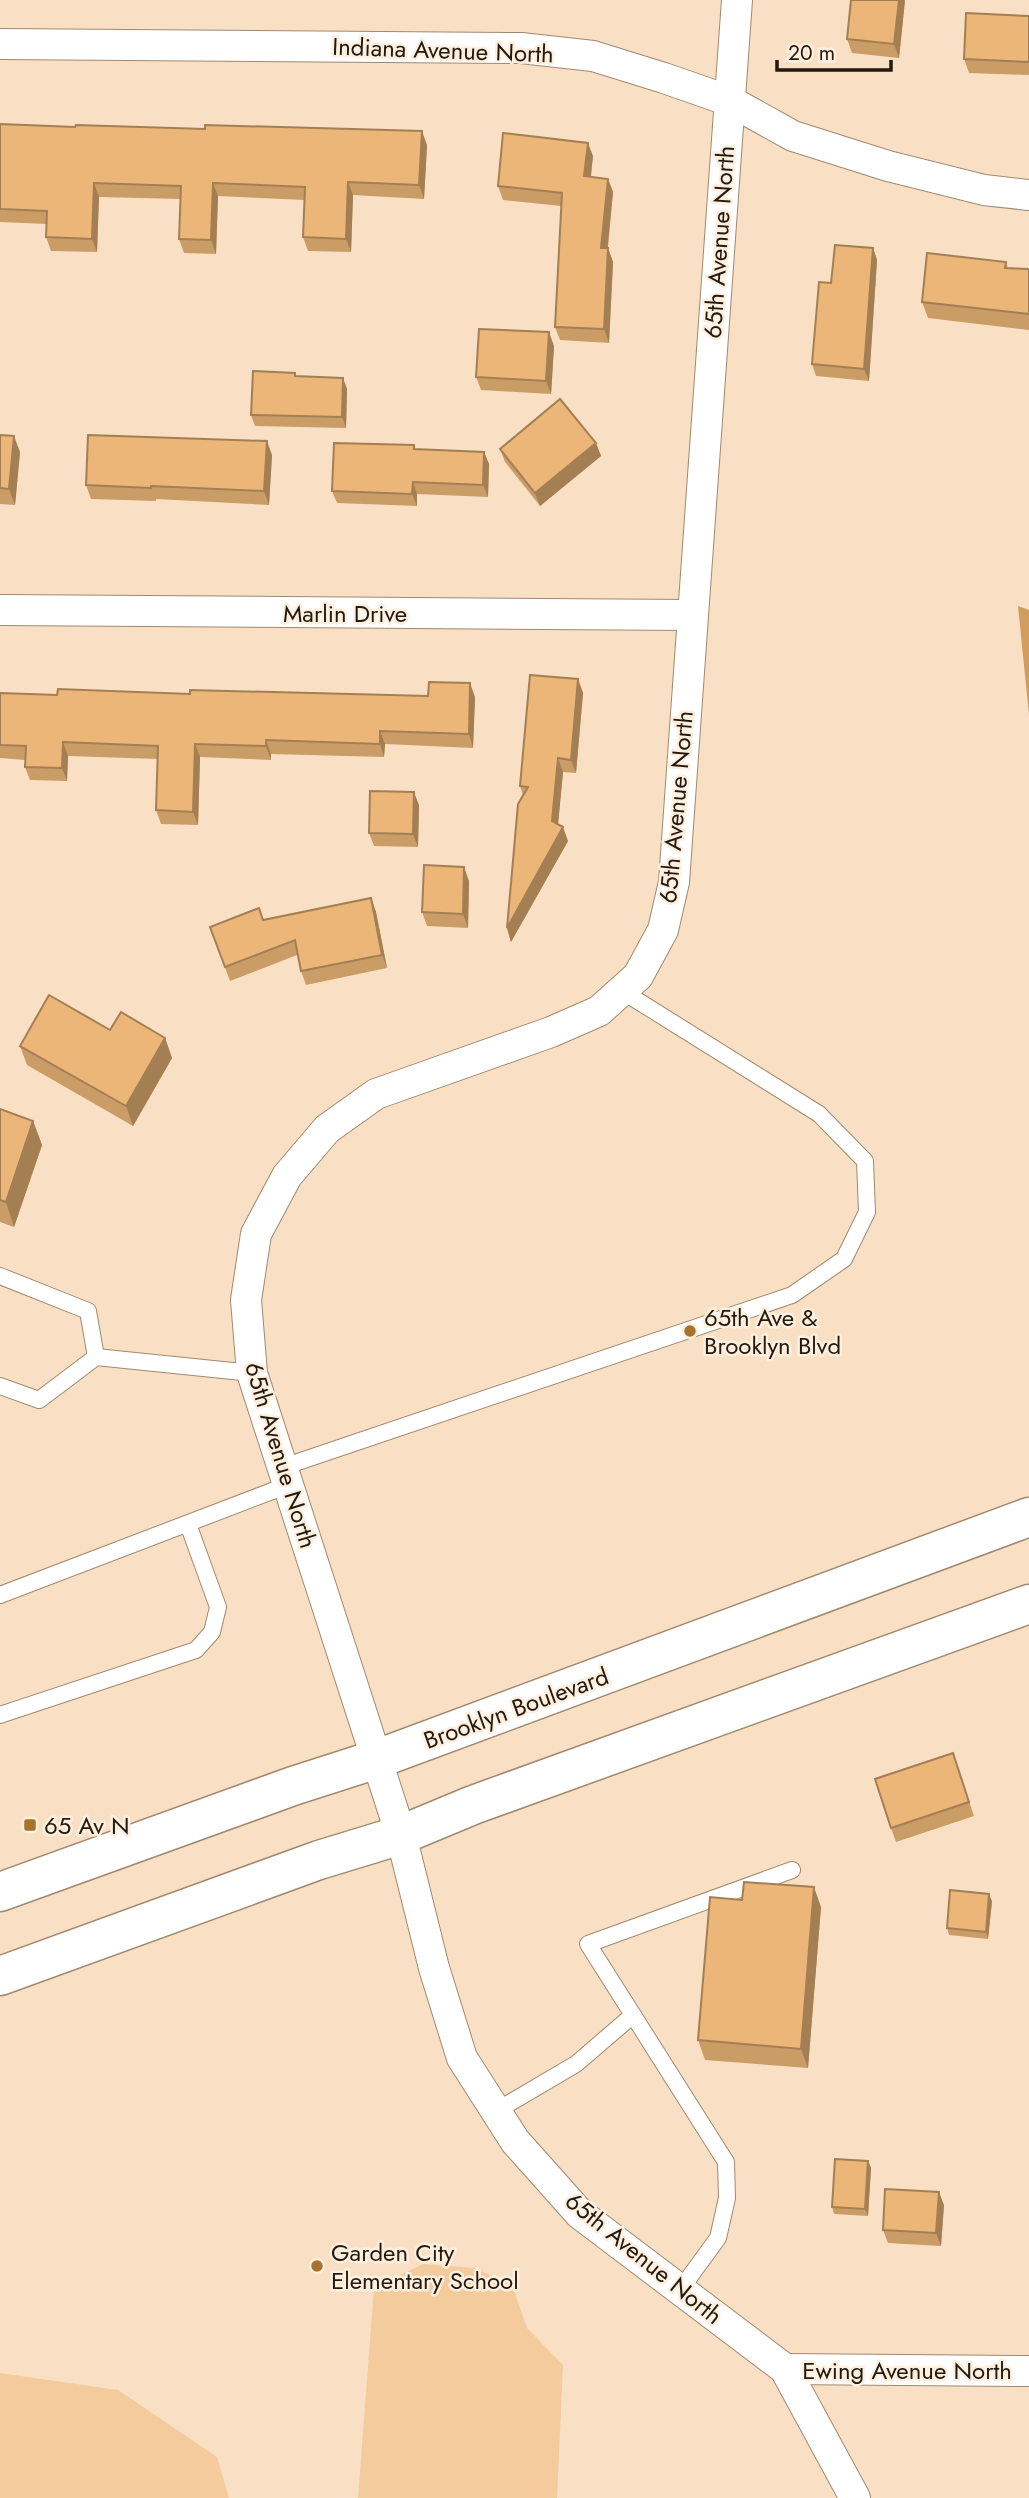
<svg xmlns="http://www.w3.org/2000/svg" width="1029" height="2498" font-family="Jost,sans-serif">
<rect width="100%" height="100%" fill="#f9e0c4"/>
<g fill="#f3cb9d">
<path d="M423 2264 474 2268 512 2285 527 2328 563 2365 557 2498H358L374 2288Z"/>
<path d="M0 2373 118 2390 217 2457 229 2498H0Z"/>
</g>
<path fill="#d19d5f" d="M1018 606 1029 610V715Z"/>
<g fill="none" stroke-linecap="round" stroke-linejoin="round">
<g stroke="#a0896f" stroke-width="18">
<g id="lane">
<path d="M0 1276 88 1311 96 1357"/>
<path d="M0 1386 39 1400 96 1357 252 1373"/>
<path d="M283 1467 792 1295 844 1259 867 1212 865 1161 819 1114 622 991"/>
<path d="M0 1595 288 1485"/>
<path d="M0 1715 196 1650 212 1632 218 1607 188 1524"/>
<path d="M496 2111 576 2064 633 2015"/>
<path d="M680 2290 718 2238 727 2198 726 2162 588 1944 792 1870"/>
</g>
</g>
<g stroke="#a0896f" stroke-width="32">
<g id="street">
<path d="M737 0 674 882 663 930 638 976 599 1011 551 1032 376 1094 327 1129 287 1176 256 1234 246 1300 252 1373 401 1835 434 1968 462 2058 515 2141 580 2214 785 2369 855 2498"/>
<path d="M0 44 521 48 593 56 664 78 730 101 793 136 888 166 984 190 1029 195"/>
<path d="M0 610 691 615"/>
<path d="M785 2369 1029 2371"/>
</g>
</g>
<g stroke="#a0896f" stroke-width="41">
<g id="secondary">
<path d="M0 1892 293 1786 377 1759 1029 1517"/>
<path d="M0 1976 319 1860 401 1835 473 1805 1029 1604"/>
</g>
</g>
<use href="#lane" stroke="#fff" stroke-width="16"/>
<use href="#street" stroke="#fff" stroke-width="30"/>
<use href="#secondary" stroke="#fff" stroke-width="38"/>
</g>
<g fill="#ca9d67">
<path d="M905 0 899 58 852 53 847 39Z"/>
<path d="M1029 16V75L969 73 964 59Z"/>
<path d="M0 124 427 145 424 199 353 195 351 252 308 251 303 237 305 200 218 196 216 254 184 253 179 239 180 199 99 197 97 252 51 251 46 237 47 224 0 222Z"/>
<path d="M593 156 591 177 608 179 613 192 608 248 613 262 609 343 560 340 555 327 561 206 503 200 498 186Z"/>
<path d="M873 248 877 260 869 381 816 376 812 364 831 283Z"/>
<path d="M1006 262 1008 268 1029 269V330L928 318 922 302Z"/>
<path d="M554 346 551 394 481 390 476 377Z"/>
<path d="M295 373 296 376 343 378 347 389 346 428 255 426 251 415Z"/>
<path d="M0 435 20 452 15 505 0 504Z"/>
<path d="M596 443 601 456 540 506 505 462 500 449Z"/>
<path d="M414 445 416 450 484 452 489 464 488 497 417 494V506L337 503 332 491Z"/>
<path d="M272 455 269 505 156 499V501L91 499 86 485Z"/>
<path d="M578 679 583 693 576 773 563 772 558 824 568 841 511 942 507 928 523 795 520 786Z"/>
<path d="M0 693 57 695 190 694 475 697 473 748 385 744 384 757 271 754V760L200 757 198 825 161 824 156 810 158 759 68 756 67 781 30 780 25 767V760L0 758Z"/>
<path d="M419 805 418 847 374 846 369 833Z"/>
<path d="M469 881 468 928 427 926 422 912Z"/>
<path d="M371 898 376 912 387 968 306 985 301 971 297 955 230 981 210 927 263 920Z"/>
<path d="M110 1030 165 1038 172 1058 133 1126 27 1065 20 1046Z"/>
<path d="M0 1109 33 1121 42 1145 14 1227 0 1222Z"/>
<path d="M953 1753 974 1816 896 1842 891 1828Z"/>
<path d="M992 1901 988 1939 949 1935 947 1928Z"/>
<path d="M821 1907 808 2068 705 2060 698 2040Z"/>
<path d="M868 2161 871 2168 868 2216 834 2214 832 2207Z"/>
<path d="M944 2205 941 2246 888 2243 883 2230Z"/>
</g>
<g fill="#a47f54">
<path d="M899 0H905L899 58 894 44Z"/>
<path d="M422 131 427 145 424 199 419 185Z"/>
<path d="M588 143 593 156 589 190 584 176Z"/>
<path d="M608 179 613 192 606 262 601 248Z"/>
<path d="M348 182 353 195 351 252 346 239Z"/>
<path d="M94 183 99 197 97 252 92 239Z"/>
<path d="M213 183 218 196 216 254 211 240Z"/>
<path d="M608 248 613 262 609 343 604 329Z"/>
<path d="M873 248 877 260 869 381 864 369Z"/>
<path d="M549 332 554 346 551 394 546 381Z"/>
<path d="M343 378 347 389 346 428 342 417Z"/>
<path d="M14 436 20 452 15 505 9 489Z"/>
<path d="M267 441 272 455 269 505 264 491Z"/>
<path d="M596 443 601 456 540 506 535 493Z"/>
<path d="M484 452 489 464 488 497 483 485Z"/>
<path d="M413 482 417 494V506L412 494Z"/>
<path d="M578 679 583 693 576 773 571 760Z"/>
<path d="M470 683 475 697 473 748 469 734Z"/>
<path d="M380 731 385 744 384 757 380 744Z"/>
<path d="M266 740 271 754V760L266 746Z"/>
<path d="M63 742 68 756 67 781 62 768Z"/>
<path d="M195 744 200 757 198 825 193 812Z"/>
<path d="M558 758 563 772 557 835 552 821Z"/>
<path d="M414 792 419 805 418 847 413 834Z"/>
<path d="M563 827 568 841 511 942 507 928Z"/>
<path d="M464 867 469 881 468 928 463 914Z"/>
<path d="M371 898 376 912 387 968 382 955Z"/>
<path d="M165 1038 172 1058 133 1126 126 1106Z"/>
<path d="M33 1121 42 1145 14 1227 6 1202Z"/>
<path d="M814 1887 821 1907 808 2068 801 2049Z"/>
<path d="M989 1894 992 1901 988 1939 986 1932Z"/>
<path d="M868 2161 871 2168 868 2216 865 2209Z"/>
<path d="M939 2192 944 2205 941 2246 936 2233Z"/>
</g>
<g fill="#ebb678" stroke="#a47f54" stroke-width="2">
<path d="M851 0H899L894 44 847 39Z"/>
<path d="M966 13 1029 16V62L964 59Z"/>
<path d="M0 124 75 127 76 125 205 129V125L422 131 419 185 348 182 346 239 303 237 305 187 213 183 211 240 179 239 181 186 94 183 92 239 46 237 47 211 0 209Z"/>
<path d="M503 133 588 143 584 176 608 179 601 248H608L604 329 555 327 562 193 498 186Z"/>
<path d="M835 245 873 248 864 369 812 364 819 282 831 283Z"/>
<path d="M927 253 1006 262 1005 268 1029 269V314L922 302Z"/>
<path d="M479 329 549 332 546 381 476 377Z"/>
<path d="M253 371 295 373V376L343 378 342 417 251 415Z"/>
<path d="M560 399 596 443 535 493 500 449Z"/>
<path d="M0 435 14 436 9 489 0 488Z"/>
<path d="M88 435 267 441 264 491 151 486V488L86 485Z"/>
<path d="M334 443 414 445V449L484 452 483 485 413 482 412 494 332 491Z"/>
<path d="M530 675 578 679 571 760 558 758 552 821 563 827 507 928 518 804 528 787 520 786Z"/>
<path d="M429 682 470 683 469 734 380 731V744L266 740V746L195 744 193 812 156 810 158 746 63 742 62 768 25 767 26 746 0 745V693L57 695 58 689 190 694V690L428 696Z"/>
<path d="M370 791 414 792 413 834 369 833Z"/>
<path d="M424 865 464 867 463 914 422 912Z"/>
<path d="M371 898 382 955 301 971 295 940 225 967 210 927 259 908 263 920Z"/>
<path d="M49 995 110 1030 121 1012 165 1038 126 1106 20 1046Z"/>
<path d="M0 1109 33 1121 6 1202 0 1200Z"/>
<path d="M953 1753 969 1802 891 1828 875 1779Z"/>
<path d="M744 1882 814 1887 801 2049 698 2040 710 1897 742 1900Z"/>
<path d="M950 1890 989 1894 986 1932 947 1928Z"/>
<path d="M835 2159 868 2161 865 2209 832 2207Z"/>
<path d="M885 2189 939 2192 936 2233 883 2230Z"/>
</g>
<g fill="#a7722c" stroke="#feefde" stroke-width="2.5">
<circle cx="690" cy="1331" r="7"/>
<rect x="23" y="1818" width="14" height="14" rx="3.5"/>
<circle cx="317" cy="2266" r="7"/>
</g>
<g text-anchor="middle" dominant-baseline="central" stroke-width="5" stroke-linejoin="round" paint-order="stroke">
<g font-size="24" fill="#22190f" stroke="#feefde">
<text transform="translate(443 50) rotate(2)">Indiana Avenue North</text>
<text transform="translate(719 242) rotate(-86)">65th Avenue North</text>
<text x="345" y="613">Marlin Drive</text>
<text transform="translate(676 807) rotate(-85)">65th Avenue North</text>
<text transform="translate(281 1455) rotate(73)">65th Avenue North</text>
<text transform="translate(516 1708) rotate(-20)">Brooklyn Boulevard</text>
<text transform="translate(644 2258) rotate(39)">65th Avenue North</text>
<text x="907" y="2370">Ewing Avenue North</text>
</g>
<g font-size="24" fill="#22190f" stroke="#feefde" text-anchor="start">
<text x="704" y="1317">65th Ave &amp;<tspan x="704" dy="28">Brooklyn Blvd</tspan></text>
<text x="44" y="1825">65 Av N</text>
<text x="331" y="2252">Garden City<tspan x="331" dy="28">Elementary School</tspan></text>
</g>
</g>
<path d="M777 60v10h114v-10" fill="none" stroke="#22190f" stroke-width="3.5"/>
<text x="788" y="60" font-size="21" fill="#22190f" stroke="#feefde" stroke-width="5" paint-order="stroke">20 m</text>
</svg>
